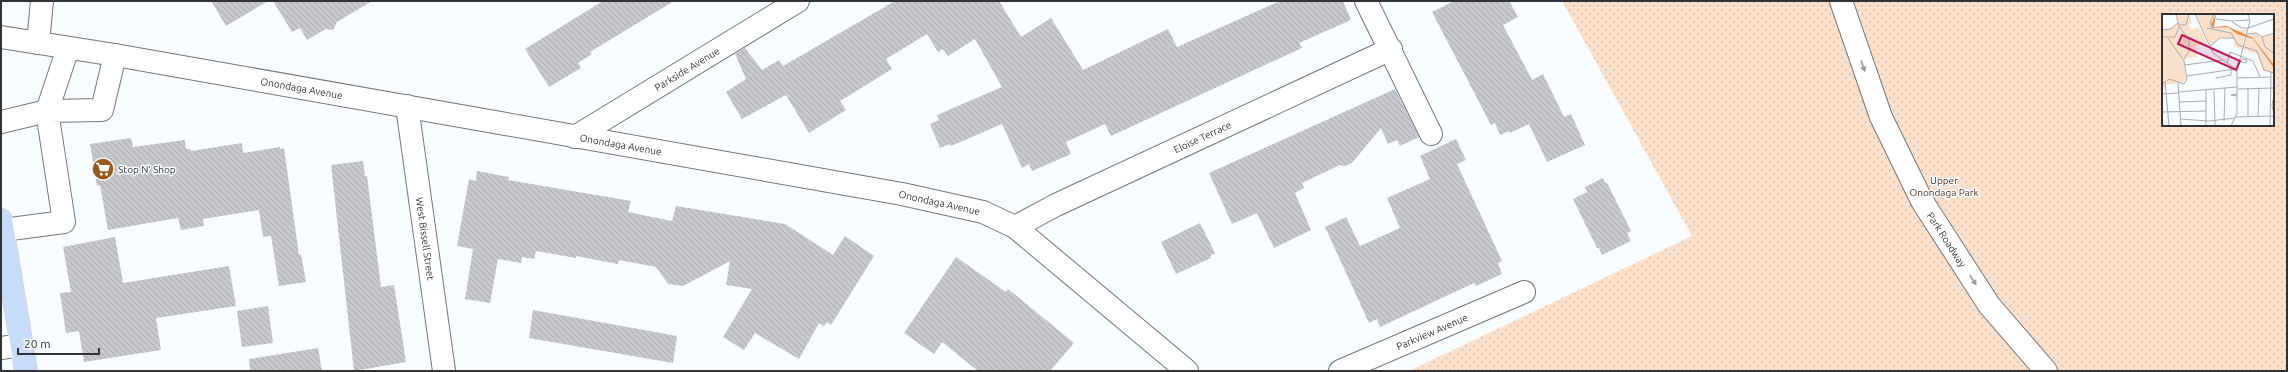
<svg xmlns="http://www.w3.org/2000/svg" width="2288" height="372" font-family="Ubuntu,sans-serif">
<defs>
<pattern id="park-dots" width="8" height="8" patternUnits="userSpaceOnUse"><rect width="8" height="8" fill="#fbe0cc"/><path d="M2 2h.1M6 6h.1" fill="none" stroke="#d8c1b0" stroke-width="1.8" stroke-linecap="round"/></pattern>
<pattern id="building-back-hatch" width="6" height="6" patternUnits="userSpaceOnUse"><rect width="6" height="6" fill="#c6c8cb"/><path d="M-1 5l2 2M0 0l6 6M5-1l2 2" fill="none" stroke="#abacaf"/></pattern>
</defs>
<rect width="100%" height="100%" fill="#f9fcff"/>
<path fill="url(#park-dots)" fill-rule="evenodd" d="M1562 1H2287V371H1409L1692 236ZM2163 15H2273V125H2163Z"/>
<g fill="url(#building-back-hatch)">
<path d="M211 1H268L226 26Z"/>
<path d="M273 1H372L337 22 333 30 326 29 307 40 300 28 292 32Z"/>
<path d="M603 1H674L590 52 592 54 578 63 581 68 549 87 525 49Z"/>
<path d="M895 1H999L1021 37 1051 18 1083 70 1168 29 1177 47 1280 1H1343L1351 20 1299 43 1302 48 1111 136 1105 124 1066 142 1071 154 1032 171 1029 164 1022 168 1002 124 951 146 950 144 940 148 930 124 939 120 937 115 1002 87 975 39 948 56 943 49 938 52 927 34 886 59 892 69 840 101 846 110 809 133 786 95 742 119 726 92 746 79 735 54 745 48 762 70 779 60 783 66Z"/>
<path d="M1454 1H1509L1518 17 1503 25 1532 80 1543 74 1564 117 1571 114 1585 145 1547 162 1529 124 1510 133 1509 131 1500 135 1495 123 1491 125 1432 12Z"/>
<path d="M1395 89 1419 137 1400 146 1397 140 1388 144 1381 128 1352 163 1345 166 1340 165 1302 183 1304 188 1295 193 1311 230 1274 248 1257 213 1232 224 1209 173Z"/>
<path d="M131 138 133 147 185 140 186 149H191V151L242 143 243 153 280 147V149L284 148 299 255 301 254 306 282 279 286 271 236 263 237 259 210 203 219 204 226 181 230 178 218 108 230 100 185 97 186 90 144Z"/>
<path d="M1456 139 1466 160 1457 164 1502 261 1498 263 1502 274 1476 286 1474 283 1380 327 1377 319 1369 323 1325 227 1346 217 1360 246 1400 228 1387 198 1430 179 1420 156Z"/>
<path d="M363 161 365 176H367L381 287 394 285 406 362 354 371 331 165Z"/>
<path d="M477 171 509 177 508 180 631 201 628 212 672 221 676 206 785 224 833 255 845 236 874 256 831 325 827 322 824 326 819 323 799 359 755 333 744 350 723 337 752 289 726 285 730 261 683 286 668 284 656 267 619 260 618 264 576 256V258L536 251 534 259 522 257 521 263 498 259 490 303 465 299 473 249 457 246 469 179 476 181Z"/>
<path d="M1603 178 1605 183H1607L1631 231 1627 233 1631 241 1602 255 1599 248H1597L1573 199 1587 192 1585 187Z"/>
<path d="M1200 223 1215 253 1210 256 1211 258 1176 274 1161 242Z"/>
<path d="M115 237 123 283 229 266 236 306 156 318 161 350 84 362 79 331 66 333 60 293 71 292 63 247Z"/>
<path d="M956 257 1006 292 1008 289 1074 343 1050 371H978L942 342 934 354 904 333Z"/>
<path d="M268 306 273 343 242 347 237 311Z"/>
<path d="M533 310 677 336 673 363 529 338Z"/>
<path d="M318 348 322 371H250L249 359Z"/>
</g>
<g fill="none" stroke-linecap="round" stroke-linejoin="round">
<g stroke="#737578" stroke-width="24">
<g id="minor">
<path d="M1366 1 1431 134"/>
<path id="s1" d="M1841 1 1881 117 1922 201 1989 305 2046 371"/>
<path id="s2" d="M1 37 115 55 902 194 983 212 1015 227 1187 371"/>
<path d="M38 43 42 1"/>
<path id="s3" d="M407 106 444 371"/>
<path d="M1 122 47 111 68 48"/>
<path id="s4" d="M575 137 798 1"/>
<path id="s5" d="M1015 227 1056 205 1391 49"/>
<path d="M3 230 64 222 47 111 102 110 115 55"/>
<path d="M1 348 22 345"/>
<path id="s6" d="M1340 371 1524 292"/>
</g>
</g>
<g stroke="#d6d6d6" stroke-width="24">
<path id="major" d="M1 220 26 371"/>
</g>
<use href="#minor" stroke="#fff" stroke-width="22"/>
<use href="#major" stroke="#c7dcfb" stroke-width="22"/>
</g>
<defs><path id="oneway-solid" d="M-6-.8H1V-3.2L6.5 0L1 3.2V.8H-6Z"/></defs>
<g fill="#989899">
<use href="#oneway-solid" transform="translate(1863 66) rotate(71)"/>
<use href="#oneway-solid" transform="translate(1973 280) rotate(57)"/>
</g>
<defs>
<g id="supermarket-disc" transform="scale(1.15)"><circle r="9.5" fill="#985821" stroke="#f9fcff"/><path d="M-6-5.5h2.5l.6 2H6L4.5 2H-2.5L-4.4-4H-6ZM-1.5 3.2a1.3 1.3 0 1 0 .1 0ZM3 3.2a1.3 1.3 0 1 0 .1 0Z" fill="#fff"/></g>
</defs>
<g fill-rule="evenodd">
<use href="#supermarket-disc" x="103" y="169"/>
</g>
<g text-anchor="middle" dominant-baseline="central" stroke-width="3" stroke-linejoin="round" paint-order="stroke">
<g font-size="10" fill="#313233" stroke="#f9fcff">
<text stroke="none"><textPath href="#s4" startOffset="131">Parkside Avenue</textPath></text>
<text stroke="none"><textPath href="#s2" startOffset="305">Onondaga Avenue</textPath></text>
<text stroke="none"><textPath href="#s5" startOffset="208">Eloise Terrace</textPath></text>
<text stroke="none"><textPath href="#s2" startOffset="629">Onondaga Avenue</textPath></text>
<text stroke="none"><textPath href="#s2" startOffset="953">Onondaga Avenue</textPath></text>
<text stroke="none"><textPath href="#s3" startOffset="134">West Bissell Street</textPath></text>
<text stroke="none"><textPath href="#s1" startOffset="262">Park Roadway</textPath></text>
<text stroke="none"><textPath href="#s6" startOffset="100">Parkview Avenue</textPath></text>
</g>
<g font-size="10" fill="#313233" stroke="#f9fcff" text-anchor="start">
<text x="118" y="169">Stop N' Shop</text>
</g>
<g font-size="10" fill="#543319" stroke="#f9fcff">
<text x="1944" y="180">Upper<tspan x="1944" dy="12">Onondaga Park</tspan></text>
</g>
</g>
<g transform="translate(2162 14)">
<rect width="112" height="112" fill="#f9fcff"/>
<path d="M15 0H31L28 2 30 9 27 10 28 15 37 13 46 31H34L35 43 24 44 22 50 24 66 22 68 4 71V74L0 75V16L8 15 17 8ZM34 0H55L50 8 53 15 62 11 74 17 85 15 79 35 72 32V24L59 23 48 31ZM94 19 99 24 112 20V59L101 57 96 41 81 35 85 21Z" fill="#fbe0cc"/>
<path d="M54 0 52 13 65 12 91 24 112 51V54L91 25 75 20 66 13 51 14 49 10Z" fill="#df9051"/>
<path fill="none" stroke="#a9abad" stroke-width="1" d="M14 0 17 12 27 26V37L22 45M33 0 51 39 75 56M54 5 69 7 87 6M70 8 80 14H86M17 11H24L27 0M45 14 69 19 76 31 95 37 102 56 112 59M86 14 112 5M50 15 48 8 52 0M0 16 8 15 16 9M85 20 94 19 100 23 112 19M0 23H13L17 13M100 23 103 33 112 39M48 32 58 24H73M77 47 84 49 85 46 79 45M65 49 68 38 91 47 98 63M23 51 60 46M25 62 73 55M54 64 69 61V56M75 64 109 63M3 68 7 112M16 69 19 112M0 70 7 65 22 70 25 65 22 47 6 24M75 75 112 74M44 76V112M52 76 53 112M17 78 75 73M0 80 17 79M75 82 69 81 75 80M112 82 110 91 112 101M17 88 44 87M0 98 44 97M96 102 97 74M73 103 112 102M86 103V74M18 105 47 107 73 104M62 107 63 74M69 112 75 99V56L88 7 86 0M108 112 109 58"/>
<path fill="#c2185b" fill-opacity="0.15" stroke="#c2185b" stroke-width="2" d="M20 21 78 47 74 56 16 30Z"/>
<rect width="112" height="112" fill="none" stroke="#313233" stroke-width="2"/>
</g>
<rect width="2288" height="372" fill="none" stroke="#313233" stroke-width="4"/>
<path d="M18 348v6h81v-6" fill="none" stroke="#313233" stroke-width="2"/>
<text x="24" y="348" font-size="12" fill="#313233" stroke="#f9fcff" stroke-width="3" paint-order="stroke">20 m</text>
</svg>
